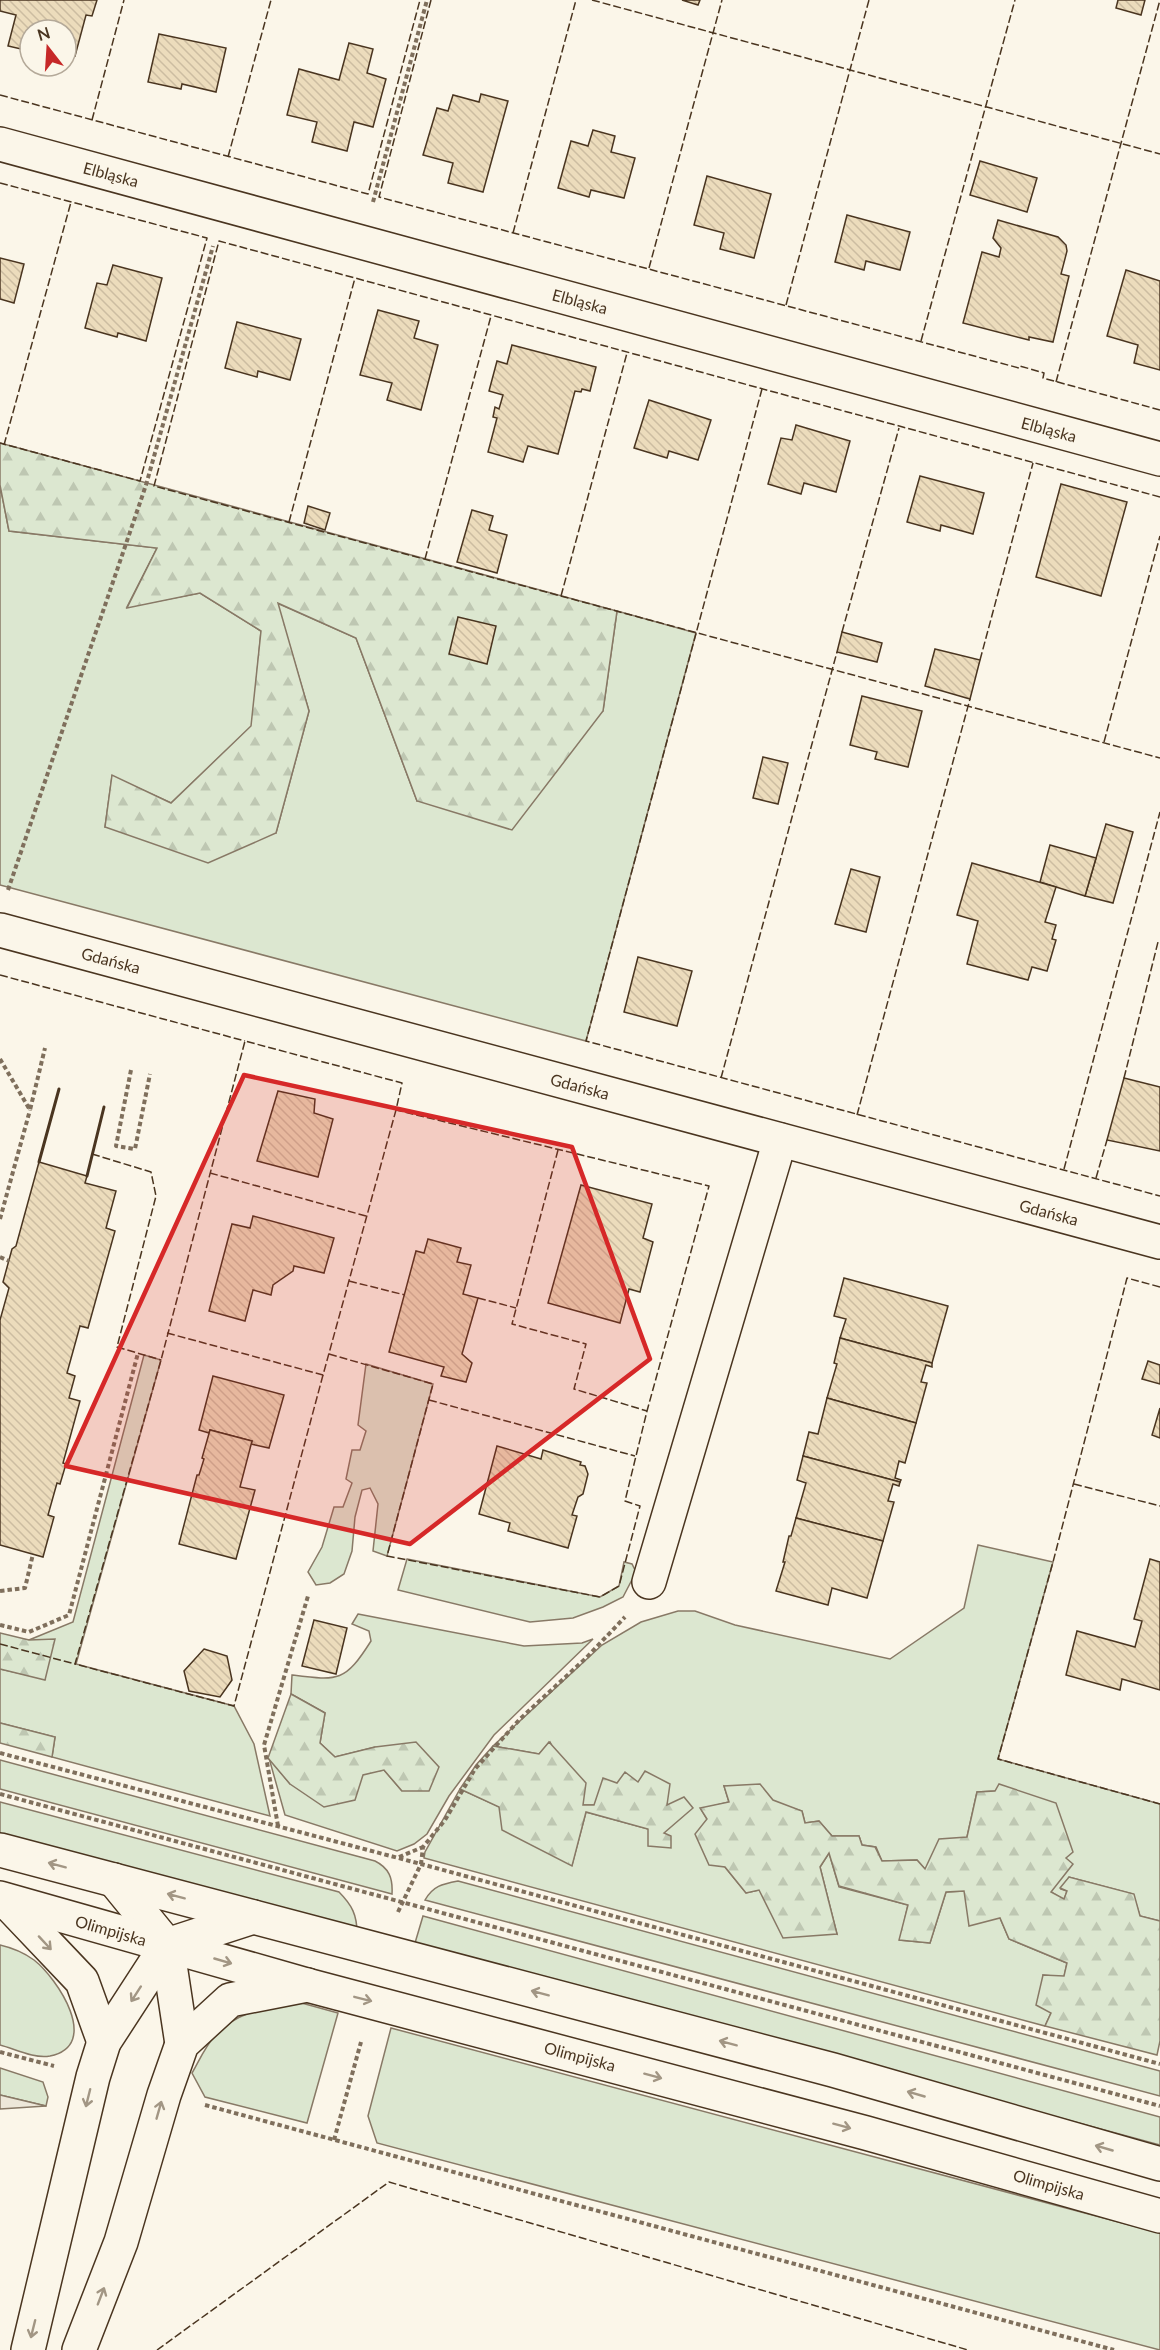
<svg xmlns="http://www.w3.org/2000/svg" width="1160" height="2350" font-family="Lato,sans-serif">
<defs>
<pattern id="forest-firs" width="22" height="20" patternUnits="userSpaceOnUse" patternTransform="scale(1.5)"><rect width="22" height="20" fill="#dce7d0"/><path d="M5 1l3.5 6h-7zM16 11l3.5 6h-7z" fill="#bec7b2"/></pattern>
<pattern id="building-back-hatch" width="6" height="6" patternUnits="userSpaceOnUse" patternTransform="scale(1.5)"><rect width="6" height="6" fill="#ecdcbc"/><path d="M-1 5l2 2M0 0l6 6M5-1l2 2" fill="none" stroke="#ccbda1"/></pattern>
</defs>
<rect width="100%" height="100%" fill="#fbf6e9"/>
<g fill="#dce7d0" stroke="#887966" stroke-width="1.5">
<path d="M0 485 9 531 157 548 127 607 200 593 261 631 252 726 171 803 112 776 105 827 276 833 309 711 277 603 356 638 417 801 603 711 617 611 696 633 586 1041 0 885Z"/>
<path d="M144 1355 161 1360 76 1664 234 1706 254 1744 270 1816 52 1757 55 1737 0 1723V1669L45 1679 29 1640 73 1622Z"/>
<path d="M366 1364 433 1384 387 1556 373 1551 378 1504 370 1488 362 1490 355 1517 352 1551 344 1574 330 1583 316 1585 308 1572 322 1547 334 1507H343L352 1483 346 1479 352 1450H360L366 1431 358 1425Z"/>
<path d="M978 1545 1053 1562 998 1759 1160 1804V1921L1140 1916 1133 1894 1069 1877 1061 1889 1067 1891 1064 1900 1051 1892 1065 1857 995 1791 977 1792 967 1837 926 1870 917 1860 882 1861 876 1847 862 1845 859 1836H832L819 1821 805 1823 802 1811 724 1786 729 1802 701 1809 707 1819 725 1867 746 1893 759 1890 837 1934 820 1867 829 1853 839 1887 908 1905 900 1940 930 1943 946 1892 965 1891 1000 1918 1009 1939 1067 1963 1064 1977 1043 1975 1051 2013 1045 2026 424 1858 425 1852 460 1789 500 1807 572 1865 586 1812 663 1833 667 1806 638 1782 617 1783 594 1805H583L550 1742 539 1754 493 1746 602 1645 641 1622 678 1611H695L735 1625 890 1659 964 1608Z"/>
<path d="M407 1559 600 1597 619 1586 624 1562 632 1564 636 1572 623 1597 603 1607 573 1618 530 1622 398 1590Z"/>
<path d="M358 1614 524 1646 582 1643 593 1639 494 1735 449 1796 427 1834 414 1844 397 1851 285 1815 269 1758 290 1784 384 1770 402 1791 375 1747 335 1757 320 1743 325 1713 291 1694 292 1675C339 1681 345 1682 371 1641L369 1631 352 1624Z"/>
<path d="M0 1760 375 1861C389 1868 393 1878 392 1894L0 1789Z"/>
<path d="M0 1802 339 1892C352 1905 357 1915 357 1933L0 1837Z"/>
<path d="M458 1881 1160 2071V2096L425 1900C433 1886 442 1884 458 1881Z"/>
<path d="M423 1916 1160 2117V2145L415 1943Z"/>
<path d="M0 1945C13 1948 23 1952 34 1960 57 1978 102 2045 50 2056 34 2059 15 2049 0 2045Z"/>
<path d="M298 2002 338 2013 307 2123 205 2097 192 2073C199 2061 205 2047 214 2037 235 2011 267 2008 298 2002Z"/>
<path d="M391 2028 1160 2233V2350L377 2143 368 2116Z"/>
<path d="M0 2068 43 2082 48 2097 46 2106 0 2095Z"/>
</g>
<g fill="url(#forest-firs)" stroke="#887966" stroke-width="1.5">
<path d="M0 443 617 611 603 711 512 830 417 801 356 638 278 603 309 711 276 833 208 863 105 827 112 775 171 803 251 726 261 631 200 593 127 608 157 548 9 531 0 485Z"/>
<path d="M0 1633 29 1640 55 1639 45 1680 0 1669Z"/>
<path d="M291 1694 325 1713 320 1743 335 1757 375 1747 416 1742 439 1767 429 1791H402L384 1770 363 1775 355 1800 324 1807 290 1784 268 1758Z"/>
<path d="M0 1723 55 1737 52 1757 0 1743Z"/>
<path d="M549 1742 586 1783 583 1805H594L603 1778 617 1783 625 1772 638 1782 645 1771 670 1784 667 1805 684 1797 693 1808 664 1833 671 1836V1848L648 1846V1829L586 1812 572 1866 502 1830 499 1807 460 1789 476 1765 493 1746 539 1754Z"/>
<path d="M760 1784 773 1800 802 1811 805 1823 819 1821 832 1836H859L862 1845 875 1847 882 1861 917 1860 925 1869 939 1839 967 1837 977 1792 995 1791 999 1784 1056 1803 1073 1852 1066 1858 1073 1864 1051 1892 1064 1899 1067 1891 1060 1888 1069 1877 1134 1894 1140 1916 1160 1921V2041L1157 2055 1045 2026 1051 2013 1036 2005 1043 1975 1064 1976 1067 1963 1009 1939 1000 1918 969 1926 964 1891 946 1892 930 1943 899 1940 908 1905 839 1886 829 1853 820 1867 837 1934 783 1938 759 1890 746 1893 725 1867 709 1865 695 1834 707 1819 700 1808 729 1802 724 1786Z"/>
</g>
<path fill="#ede7d9" stroke="#887966" stroke-width="1.5" d="M0 2095 46 2106 0 2109Z"/>
<g fill="url(#building-back-hatch)" stroke="#4a3520" stroke-width="1.5">
<path d="M0 0H97L92 16 86 15 75 56 66 54V30H30V51L8 46 16 15 0 11Z"/>
<path d="M682 0H700L698 5Z"/>
<path d="M1118 0H1145L1141 15 1116 8Z"/>
<path d="M159 34 226 48 216 92 182 84 181 89 148 82Z"/>
<path d="M349 43 373 49 367 73 386 79 373 127 354 122 347 151 312 142 317 122 287 115 299 69 339 80Z"/>
<path d="M481 94 508 101 483 192 448 183 453 163 423 155 437 108 448 111 453 95 479 102Z"/>
<path d="M593 130 615 136 611 152 635 158 624 198 591 190 589 197 558 188 571 141 588 146Z"/>
<path d="M980 161 1037 178 1027 212 970 195Z"/>
<path d="M707 176 771 194 754 258 720 249 724 233 694 225Z"/>
<path d="M847 215 910 232 900 270 866 261 864 270 835 262Z"/>
<path d="M998 220 1058 237 1066 245 1067 251 1061 274 1069 276 1053 342 1029 337V340L963 323 982 252 999 257 1001 248 993 238Z"/>
<path d="M0 258 24 264 14 303 0 299Z"/>
<path d="M113 265 162 278 146 341 118 333 117 337 85 328 97 283 107 285Z"/>
<path d="M1126 270 1160 281V370L1134 363 1138 345 1107 336Z"/>
<path d="M378 310 419 321 414 338 438 345 421 410 387 400 392 383 360 375Z"/>
<path d="M237 322 301 339 290 380 258 371 257 377 225 368Z"/>
<path d="M512 345 596 367 590 391 582 389 581 392 575 391 558 454 528 446 523 462 488 452 497 418 493 417 495 407 499 409 503 395 489 391 497 361 507 364Z"/>
<path d="M649 400 711 420 698 460 669 451 667 458 634 448Z"/>
<path d="M796 425 850 441 836 492 804 483 801 494 768 484 781 438 792 440Z"/>
<path d="M920 476 984 493 973 534 941 525 940 531 907 522Z"/>
<path d="M1061 484 1127 502 1101 596 1036 577Z"/>
<path d="M308 506 330 513 325 530 304 523Z"/>
<path d="M472 510 493 516 489 530 507 535 497 573 457 562Z"/>
<path d="M458 617 496 626 487 664 449 654Z"/>
<path d="M842 632 882 643 877 662 837 652Z"/>
<path d="M935 649 980 660 970 699 925 686Z"/>
<path d="M862 696 922 711 908 767 875 759 877 752 850 745Z"/>
<path d="M763 757 788 763 778 804 753 798Z"/>
<path d="M1106 824 1133 832 1113 903 1085 896Z"/>
<path d="M1050 845 1096 858 1085 896 1040 882Z"/>
<path d="M972 863 1056 887 1045 922 1056 925 1052 939 1056 940 1047 971 1032 967 1028 980 967 964 978 921 957 915Z"/>
<path d="M851 869 880 877 866 932 835 924Z"/>
<path d="M638 957 692 971 677 1026 624 1012Z"/>
<path d="M1124 1078 1160 1087V1151L1107 1140Z"/>
<path d="M278 1091 315 1099 314 1113 333 1119 318 1177 257 1161Z"/>
<path d="M39 1162 87 1176 85 1183 116 1191 106 1228 115 1231 88 1328 80 1326 67 1373 75 1376 69 1398 80 1401 63 1463 66 1464 60 1484 57 1483 48 1515 54 1517 43 1557 0 1545V1320L9 1288 3 1282 12 1249 16 1246Z"/>
<path d="M581 1185 652 1204 643 1238 653 1242 640 1292 629 1289 620 1323 548 1303Z"/>
<path d="M253 1216 334 1238 324 1273 294 1266 293 1271 273 1285 271 1295 253 1290 245 1321 209 1311 232 1224 250 1228Z"/>
<path d="M428 1239 461 1248 457 1262 471 1265 463 1294 478 1298 462 1354 472 1363 466 1382 441 1376 444 1367 389 1352 416 1251 424 1253Z"/>
<path d="M844 1278 948 1306 932 1363 840 1338 846 1319 834 1316Z"/>
<path d="M840 1338 932 1363V1367L926 1365 921 1382 927 1383 916 1423 827 1398 837 1364 834 1363Z"/>
<path d="M1148 1361 1160 1365V1384L1142 1379Z"/>
<path d="M213 1376 284 1395 269 1448 251 1444 252 1441 210 1430 209 1433 199 1430Z"/>
<path d="M827 1398 916 1423 905 1463 899 1461 895 1478 901 1480 900 1482 803 1456 809 1432 818 1434Z"/>
<path d="M1160 1408V1438L1152 1435Z"/>
<path d="M210 1430 252 1441 240 1487 255 1490 236 1559 179 1544 197 1475H199L204 1459 202 1458Z"/>
<path d="M497 1446 541 1459 543 1450 581 1462 580 1465 585 1466 588 1474 583 1494 578 1497 572 1515 577 1516 568 1548 508 1531 510 1523 479 1514Z"/>
<path d="M803 1456 900 1482 899 1486 893 1484 888 1501 894 1502 883 1541 796 1518 806 1483 797 1480Z"/>
<path d="M796 1518 883 1541 867 1598 832 1588 828 1605 776 1591 785 1562H783L789 1536H791Z"/>
<path d="M1150 1559 1160 1562V1690L1122 1679 1120 1690 1066 1675 1077 1631 1135 1647 1142 1621 1134 1619Z"/>
<path d="M314 1620 347 1628 336 1674 302 1666Z"/>
<path d="M204 1649 227 1656 232 1680 220 1697 189 1691 184 1671Z"/>
</g>
<g fill="none" stroke-linecap="round" stroke-linejoin="round">
<g stroke="#4a3520" stroke-width="36">
<g id="minor">
<path d="M0 144 1160 459"/>
<path d="M0 930 1160 1242"/>
<path d="M649 1582 780 1140"/>
<path d="M114 1880 167 1945 182 2044"/>
<path d="M5 1900 82 1981 104 2042"/>
<path d="M28 2350 93 2077 104 2042 167 1945 253 1917"/>
<path d="M79 2350 121 2242 164 2095 182 2044 230 2000 307 1985"/>
</g>
</g>
<g stroke="#4a3520" stroke-width="36">
<g id="secondary">
<path d="M0 1850 833 2070 1160 2164"/>
<path d="M0 1898 307 1985 866 2133 1160 2216"/>
</g>
</g>
<g stroke="#7f6f5c" stroke-width="4" stroke-dasharray="4.5 3" stroke-linecap="butt">
<path d="M373 202 427 0"/>
<path d="M8 890 146 485 213 246"/>
<path d="M0 1059 30 1110 45 1048"/>
<path d="M131 1070 116 1146 135 1149 150 1074"/>
<path d="M0 1219 30 1110"/>
<path d="M0 1257 9 1261"/>
<path d="M0 1591 25 1588 33 1554"/>
<path d="M0 1625 29 1632 69 1615 138 1353"/>
<path d="M0 1753 421 1864 423 1847 445 1820 475 1769 520 1719 586 1658 625 1617"/>
<path d="M0 1794 1160 2106"/>
<path d="M278 1826 264 1745 308 1596"/>
<path d="M399 1857 423 1847"/>
<path d="M398 1912 421 1864 1160 2064"/>
<path d="M0 2052 54 2066"/>
<path d="M205 2105 1114 2350"/>
<path d="M334 2140 361 2042"/>
</g>
<use href="#minor" stroke="#fbf6e9" stroke-width="33"/>
<use href="#secondary" stroke="#fbf6e9" stroke-width="33"/>
<g stroke="#4a3520" stroke-width="1.5" stroke-dasharray="8 3" stroke-linecap="butt">
<path d="M431 0 379 197 1019 368 1020 366 1044 373 1043 378 1160 410"/>
<path d="M592 0 1160 154"/>
<path d="M0 95 368 194 420 0"/>
<path d="M92 120 124 0"/>
<path d="M228 157 271 0"/>
<path d="M0 183 207 238 140 481 0 443"/>
<path d="M513 233 576 0"/>
<path d="M649 268 722 0"/>
<path d="M786 305 869 0"/>
<path d="M921 341 1015 0"/>
<path d="M1056 382 1160 0"/>
<path d="M762 389 586 1041 1160 1196"/>
<path d="M4 445 71 202"/>
<path d="M1160 497 219 241 154 486 1160 758"/>
<path d="M289 522 355 278"/>
<path d="M425 559 491 316"/>
<path d="M561 596 627 353"/>
<path d="M842 632 899 428"/>
<path d="M980 660 1033 463"/>
<path d="M1104 742 1160 536"/>
<path d="M0 975 245 1041"/>
<path d="M721 1078 837 652"/>
<path d="M1124 1078 1158 942 1160 943"/>
<path d="M857 1115 970 699"/>
<path d="M558 1150 512 1324 586 1344 574 1389 647 1411"/>
<path d="M92 1154 151 1172 156 1196 117 1347 161 1360"/>
<path d="M1064 1169 1160 812"/>
<path d="M210 1173 366 1216"/>
<path d="M1096 1178 1107 1140"/>
<path d="M349 1281 405 1295"/>
<path d="M1160 1287 1127 1278 1053 1562 998 1759 1160 1804"/>
<path d="M478 1298 516 1308"/>
<path d="M167 1333 323 1375 396 1110"/>
<path d="M323 1375 234 1706 75 1664 161 1360 245 1041 402 1083 396 1110 709 1186 647 1411 625 1501 640 1506 619 1586 600 1597 387 1556 433 1384 329 1354"/>
<path d="M429 1400 635 1456"/>
<path d="M1074 1484 1160 1506"/>
<path d="M0 1644 75 1664"/>
<path d="M157 2350 389 2182 968 2350"/>
</g>
<g stroke="#4a3520" stroke-width="3">
<path d="M39 1162 59 1089"/>
<path d="M87 1176 104 1107"/>
</g>
</g>
<defs><path id="oneway-shaft" d="M-6 0H5M1.5-3L5.5 0L1.5 3" fill="none" stroke-width="1.6" stroke-linecap="round" stroke-linejoin="round" transform="scale(1.5)"/></defs>
<g stroke="#a29684">
<use href="#oneway-shaft" transform="translate(57 1865) rotate(-165)"/>
<use href="#oneway-shaft" transform="translate(176 1896) rotate(-165)"/>
<use href="#oneway-shaft" transform="translate(45 1943) rotate(47)"/>
<use href="#oneway-shaft" transform="translate(223 1961) rotate(16)"/>
<use href="#oneway-shaft" transform="translate(540 1993) rotate(-165)"/>
<use href="#oneway-shaft" transform="translate(136 1994) rotate(123)"/>
<use href="#oneway-shaft" transform="translate(363 1999) rotate(14)"/>
<use href="#oneway-shaft" transform="translate(728 2043) rotate(-165)"/>
<use href="#oneway-shaft" transform="translate(653 2076) rotate(15)"/>
<use href="#oneway-shaft" transform="translate(916 2094) rotate(-164)"/>
<use href="#oneway-shaft" transform="translate(88 2098) rotate(104)"/>
<use href="#oneway-shaft" transform="translate(159 2110) rotate(-74)"/>
<use href="#oneway-shaft" transform="translate(842 2126) rotate(15)"/>
<use href="#oneway-shaft" transform="translate(1104 2148) rotate(-164)"/>
<use href="#oneway-shaft" transform="translate(101 2296) rotate(-69)"/>
<use href="#oneway-shaft" transform="translate(33 2329) rotate(104)"/>
</g>
<path fill="#d62828" fill-opacity="0.2" stroke="#d62828" stroke-width="4.5" stroke-linejoin="round" d="M244 1075 572 1147 650 1359 410 1544 66 1466Z"/>
<g text-anchor="middle" dominant-baseline="central" stroke-width="4.5" stroke-linejoin="round" paint-order="stroke">
<g font-size="16" fill="#4a3520" stroke="#fbf6e9">
<text transform="translate(111 174) rotate(15)">Elbląska</text>
<text transform="translate(580 301) rotate(15)">Elbląska</text>
<text transform="translate(1049 429) rotate(15)">Elbląska</text>
<text transform="translate(111 960) rotate(15)">Gdańska</text>
<text transform="translate(580 1086) rotate(15)">Gdańska</text>
<text transform="translate(1049 1212) rotate(15)">Gdańska</text>
<text transform="translate(111 1930) rotate(16)">Olimpijska</text>
<text transform="translate(580 2056) rotate(15)">Olimpijska</text>
<text transform="translate(1049 2184) rotate(16)">Olimpijska</text>
</g>
</g>
<g transform="translate(48 48) rotate(343)"><circle r="28" fill="#fbf6e9" stroke="#b4a999" stroke-width="1.5"/>
<path d="M0-4.5L10 22L0 15L-10 22Z" fill="#c62828"/>
<text y="-9" font-size="16" font-weight="bold" text-anchor="middle" fill="#4a3520">N</text>
</g>
</svg>
